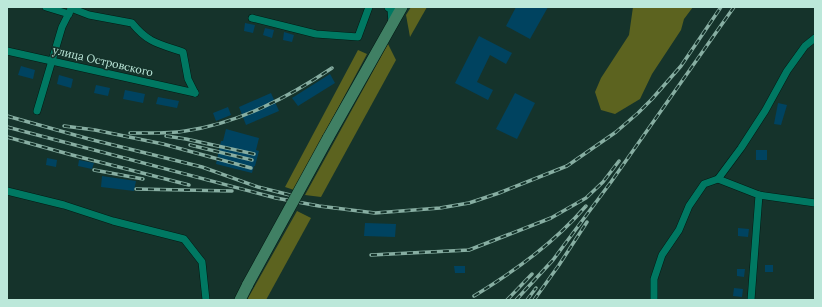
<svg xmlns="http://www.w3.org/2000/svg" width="822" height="307" font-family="Lora,serif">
<rect width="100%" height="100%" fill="#15332b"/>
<g fill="#5c631f">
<path d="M411 7H427L410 37 406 15Z"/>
<path d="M633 7H693L684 19 681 30 652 74 640 99 615 114 601 110 595 92 601 78 629 35Z"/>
<path d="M388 44 396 60 321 197 305 195Z"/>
<path d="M358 50 367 54 294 190 285 187Z"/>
<path d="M297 211 311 218 266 300H247Z"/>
</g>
<g fill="#004360">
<path d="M516 7H548L530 39 506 26Z"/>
<path d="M245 23 255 25 253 33 244 31Z"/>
<path d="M265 28 274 30 272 38 263 35Z"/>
<path d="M284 32 294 35 292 42 283 40Z"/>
<path d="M479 36 512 53 506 64 490 55 477 82 493 90 488 100 455 83Z"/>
<path d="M21 66 35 70 33 79 18 75Z"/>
<path d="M330 74 335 83 298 106 292 98Z"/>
<path d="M59 75 73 79 71 88 57 84Z"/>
<path d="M96 85 110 88 108 96 94 93Z"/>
<path d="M125 90 145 94 143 103 123 99Z"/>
<path d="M271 93 279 111 246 125 239 107Z"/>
<path d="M515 93 535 103 517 139 496 129Z"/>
<path d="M158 97 179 101 177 108 156 104Z"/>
<path d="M778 103 787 105 781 125 774 124Z"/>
<path d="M228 107 231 115 216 121 213 113Z"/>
<path d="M226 129 259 138 256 150 259 151 255 166H254L252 173 216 164 221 141H223Z"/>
<rect x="756" y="150" width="11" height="10"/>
<path d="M47 158 57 160 56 167 46 165Z"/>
<path d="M79 160 94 163 92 169 78 166Z"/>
<path d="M102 176 136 181 134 191 101 187Z"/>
<path d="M365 223 396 224 395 237 364 236Z"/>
<path d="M738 228 749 229 748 237 738 236Z"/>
<rect x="765" y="265" width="8" height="7"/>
<path d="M454 266H465V273H455Z"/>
<path d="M737 269H745L744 277 737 276Z"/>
<path d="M734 288 743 289 742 297 733 296Z"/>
</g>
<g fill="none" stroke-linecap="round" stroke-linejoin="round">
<g stroke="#001a13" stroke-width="8">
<g id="minor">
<path d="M46 7 69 14"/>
<path d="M71 8 89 15 132 23C148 43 159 44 183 52L188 79 195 93"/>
<path d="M252 18 316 34 358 37 369 7"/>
<path d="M7 51 195 93"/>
<path d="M37 111 62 27 72 7"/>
<path d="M718 179 759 195 751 300"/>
<path d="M7 191 64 205 113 221 184 239 202 262 206 300"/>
<path d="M759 195 815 203"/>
<path d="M654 300V279L662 255 679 230 689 206 704 184 718 179 741 148 765 111 787 71 805 46 815 38"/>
</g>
</g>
<g stroke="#001a13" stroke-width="10">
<path id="tertiary" d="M389 7 392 9 393 24"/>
</g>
<g stroke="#001a13" stroke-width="12">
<g id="secondary">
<path d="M328 138 402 7"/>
<path d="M240 300 248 284"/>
</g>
</g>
<use href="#minor" stroke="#007862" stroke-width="7"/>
<use href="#tertiary" stroke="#007862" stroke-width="9"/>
<use href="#secondary" stroke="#408064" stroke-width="11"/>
<g stroke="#87aea2" stroke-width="3.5">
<g id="rail">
<path d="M7 116 89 139 202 167 258 187 290 195"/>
<path d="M64 126 95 130 163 144 251 168"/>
<path d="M7 127 276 198 319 206 375 213 440 208 469 203 499 193 567 166 616 132 638 113 652 99 681 66 721 7"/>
<path d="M130 133C148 133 167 134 185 131 239 123 287 98 332 68"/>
<path d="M166 136 186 139 254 154"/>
<path d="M7 137 72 155 189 185"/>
<path d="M190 145 252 160"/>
<path d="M94 170 143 179"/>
<path d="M136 189 232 191"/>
<path d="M371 255 469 250 551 218 586 198 603 182 619 161"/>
<path d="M474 296C516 270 554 243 586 206"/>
<path d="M507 300 532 274"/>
<path d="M516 300 553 260 611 182 734 7"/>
<path d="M527 300 536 288"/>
<path d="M534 300 559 265 587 222"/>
</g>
</g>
<use href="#rail" stroke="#15332b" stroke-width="2" stroke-dasharray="6" stroke-linecap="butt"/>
<g stroke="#001a13" stroke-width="12" stroke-linecap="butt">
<path id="secondary-bridge" d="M248 284 328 138"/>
</g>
<use href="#secondary-bridge" stroke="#408064" stroke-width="11"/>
</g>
<g text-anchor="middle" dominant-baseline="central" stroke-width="3.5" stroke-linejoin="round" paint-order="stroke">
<g font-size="11" fill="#bce8da" stroke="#15332b">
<text transform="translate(103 61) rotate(13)">улица Островского</text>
</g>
</g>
<rect width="822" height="307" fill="none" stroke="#bce8da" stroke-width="16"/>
</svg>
